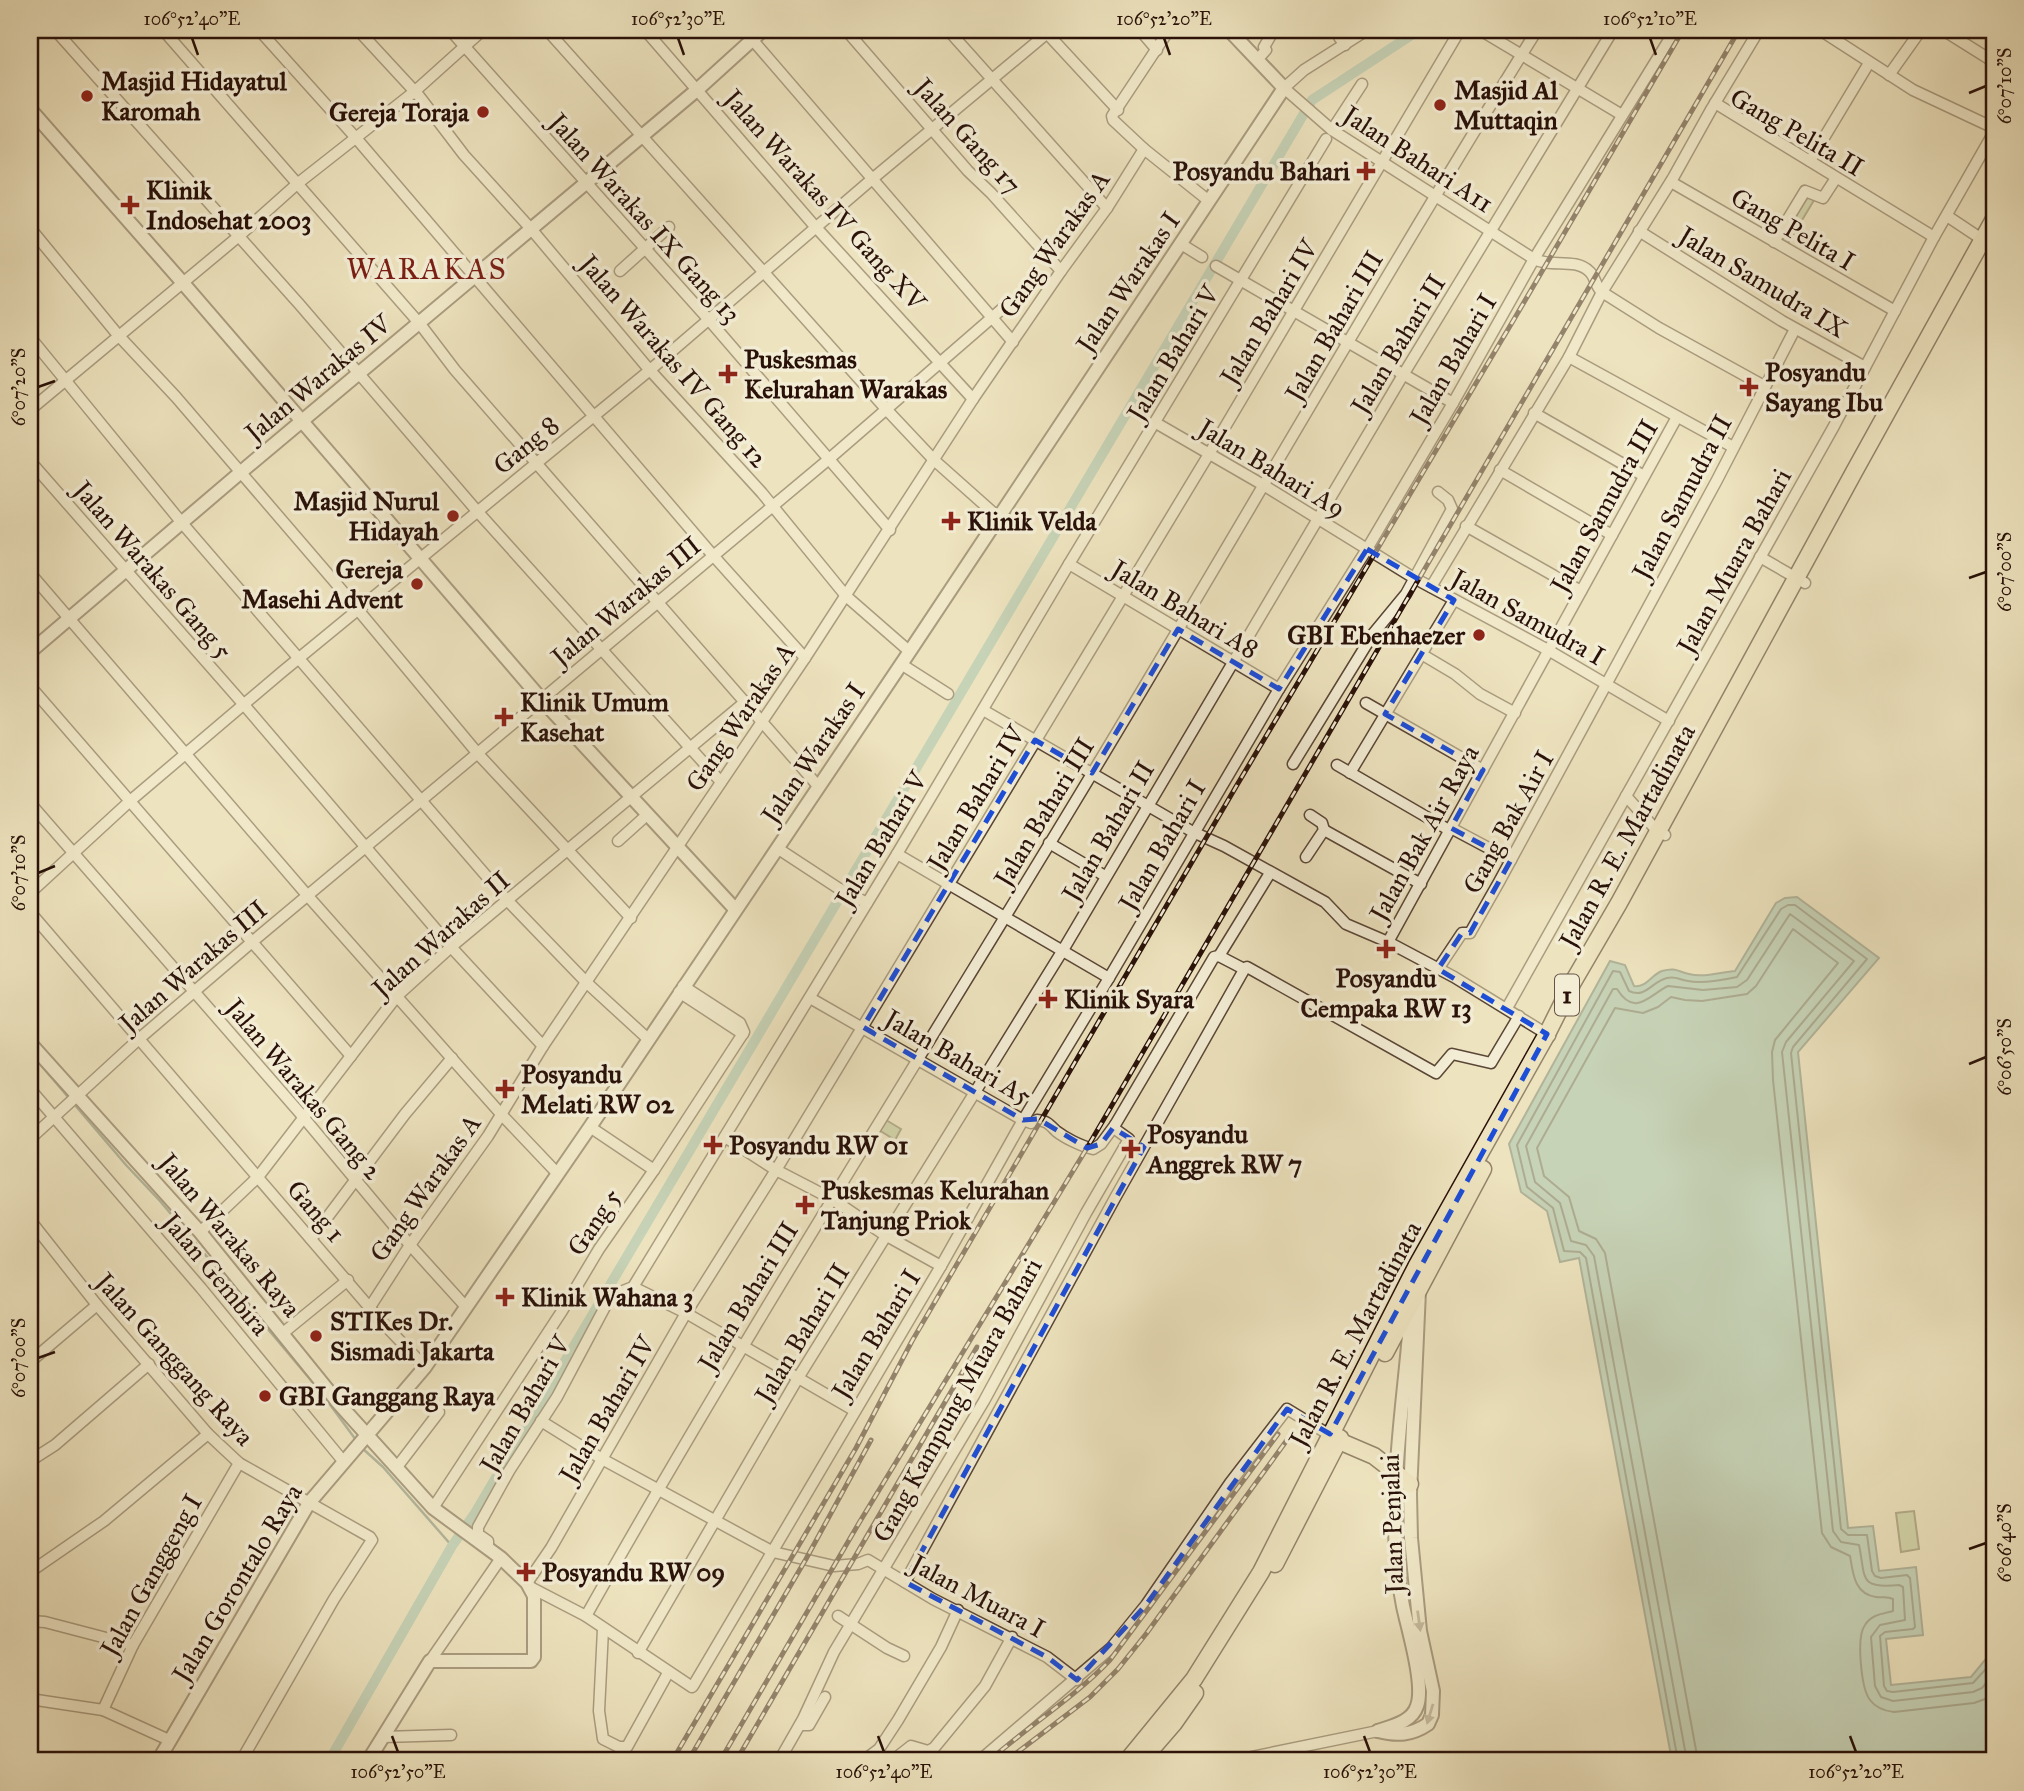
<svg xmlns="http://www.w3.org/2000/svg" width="2024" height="1791" font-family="'IM FELL Great Primer',serif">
<rect width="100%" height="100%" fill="#ede3be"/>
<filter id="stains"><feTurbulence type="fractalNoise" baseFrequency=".00286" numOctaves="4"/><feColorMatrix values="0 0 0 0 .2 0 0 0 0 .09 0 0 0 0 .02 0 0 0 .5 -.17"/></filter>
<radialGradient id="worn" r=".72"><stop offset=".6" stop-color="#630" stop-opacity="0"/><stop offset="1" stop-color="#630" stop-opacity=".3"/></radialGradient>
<g fill="#b5c494" stroke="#6f6a4e" stroke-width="2">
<path d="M1806 192 1816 197 1787 245 1777 239Z"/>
<path d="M886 1120 901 1129 895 1140 879 1130Z"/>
<path d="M1914 1511 1919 1549 1901 1552 1896 1513Z"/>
</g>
<path fill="#99beb0" stroke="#6c796d" stroke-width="2" d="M1797 897 1879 958 1798 1052 1848 1528 1873 1526 1879 1571 1916 1567 1923 1635 1886 1639 1891 1685 1971 1677 1994 1649V1761H1672L1579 1258 1560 1262 1547 1211 1521 1192 1509 1144 1610 961 1625 965 1634 986C1646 988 1651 975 1662 971 1677 967 1678 972 1689 974 1703 978 1721 972 1735 971L1776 903 1785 898Z"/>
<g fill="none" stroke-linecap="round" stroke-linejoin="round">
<g stroke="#61685c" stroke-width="2">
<path d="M1678 1761 1586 1258 1580 1252 1564 1251 1553 1208 1527 1187 1517 1145 1613 971 1620 972 1629 991C1646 999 1652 981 1667 978 1677 976 1679 980 1688 981 1702 984 1723 980 1737 977L1781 909 1788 905H1795L1867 959 1793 1047 1791 1053 1841 1529 1848 1535H1867L1872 1571 1875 1576 1881 1578 1907 1575 1910 1578 1915 1627 1913 1629 1885 1632 1880 1636 1884 1686 1887 1691 1893 1692 1973 1683 1994 1660"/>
<path d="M1687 1761 1594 1256 1586 1245 1571 1241 1560 1203 1535 1182 1526 1146 1613 989H1617C1635 1018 1649 995 1668 986L1703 990 1737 987 1747 980 1790 914 1854 961 1786 1042 1782 1052 1833 1531 1841 1542 1859 1545C1866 1578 1858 1589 1899 1585L1903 1587 1905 1620 1880 1625 1871 1637 1875 1686 1881 1697 1893 1701 1973 1692 1982 1688 1994 1674"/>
<path d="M1698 1761 1605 1253 1596 1239 1579 1231 1569 1197 1544 1176 1537 1148 1615 1008 1643 1013 1658 1007 1671 997 1685 1000 1702 1001 1747 994 1756 986 1793 929 1838 963 1775 1040 1772 1052 1773 1080 1822 1533 1831 1547 1850 1556C1853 1573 1854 1594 1876 1597 1883 1598 1887 1596 1893 1599V1611C1883 1614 1872 1614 1865 1625 1856 1637 1861 1688 1870 1700 1876 1708 1884 1711 1894 1712L1974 1703 1985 1699 1994 1690"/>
</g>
<g stroke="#6c796d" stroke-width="2.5">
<path d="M34 1057 126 1165 160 1201 320 1391 356 1440"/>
<path d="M362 1448 383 1467 452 1546"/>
</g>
<path stroke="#99beb0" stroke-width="10" d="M329 1761 452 1546 475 1513 1312 100 1419 30"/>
<g stroke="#5a4636" stroke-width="13">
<g id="minor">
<path d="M55 30 300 305 477 511 721 782"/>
<path d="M163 30 420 324 455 370 818 786"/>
<path d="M259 30 356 138 710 552 805 658"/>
<path d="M358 30 419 96 464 155 532 230 647 367 762 493 846 596 909 651"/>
<path d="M450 30 709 320 890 530"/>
<path d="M547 30 886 409 934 460 998 517"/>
<path d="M645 30 812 223 973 399"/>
<path d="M744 30 1013 342"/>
<path d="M846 30 968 171 991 193 1061 271"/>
<path d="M948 30 1107 208"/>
<path d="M1044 30 1118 110"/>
<path d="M1140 30 1157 50"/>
<path d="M1169 30 1112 116 1113 120 1144 149 1209 201"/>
<path d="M1341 30 1339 37 1345 45"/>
<path d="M1367 30 1304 70 1284 88 1332 130 1534 259C1551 268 1575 257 1590 272 1596 278 1595 286 1602 292L1659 328 1764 386"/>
<path d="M1480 30 1622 115"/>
<path d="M1820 30 1913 90 1994 128"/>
<path d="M1943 30 1994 62"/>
<path d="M1257 60 1266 50 1264 47 1271 35"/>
<path d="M1889 75 1921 30"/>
<path d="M1715 103 1934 237"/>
<path d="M1332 130 1362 84"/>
<path d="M1810 161 1869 63"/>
<path d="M1671 182 1895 311"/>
<path d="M1947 216 1983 240"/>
<path d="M30 228 118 335 176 397 334 581 479 755 631 918"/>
<path d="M1639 231 1782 321 1865 367"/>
<path d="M1774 242 1805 191 1823 198 1836 178"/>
<path d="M1181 244 1202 257"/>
<path d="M1216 266 1453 403"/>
<path d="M620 271 669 227"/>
<path d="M30 337 182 523 507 900 587 983 648 1039"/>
<path d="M1569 357 1733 447"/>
<path d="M30 410 239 236 297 184 414 92 483 30"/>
<path d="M1534 413 1644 476"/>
<path d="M1156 423 1265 486 1414 578 1548 650 1669 721"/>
<path d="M30 461 245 706 451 947 543 1046"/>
<path d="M1500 470 1612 535"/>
<path d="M1466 526 1581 591"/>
<path d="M1760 557 1805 583"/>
<path d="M1069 564 1279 689"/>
<path d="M30 573 307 895 501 1114 557 1173"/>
<path d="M1431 587 1569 357 1602 292 1673 178 1712 108 1759 30"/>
<path d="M1423 655 1455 674 1480 694 1515 713"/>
<path d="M901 664 948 694"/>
<path d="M30 686 351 1056"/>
<path d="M1366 703 1483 770"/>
<path d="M983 710 1193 832 1224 846 1325 902 1346 924 1388 942 1454 977 1550 1036"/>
<path d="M1293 764 1373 634 1406 594 1452 509 1448 500 1438 492"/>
<path d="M1337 765 1449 830"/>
<path d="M1350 773 1454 600"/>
<path d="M1626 796 1658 832 1665 835"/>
<path d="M30 803 299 1112 410 1245 466 1307"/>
<path d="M1451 828 1511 860"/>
<path d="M1324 830 1421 884"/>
<path d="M618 841 648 814"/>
<path d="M1049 843 1105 876"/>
<path d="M777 848 838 888 867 903"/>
<path d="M897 854 1109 978"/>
<path d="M1306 857 1324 830 1322 823 1310 815"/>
<path d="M30 893 130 801 282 672 650 370 871 180 1051 30"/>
<path d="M30 912 382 1322 425 1367"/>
<path d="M1388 942 1677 417"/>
<path d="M1219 956 1270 873"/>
<path d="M1438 969 1462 933H1470L1499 882 1717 480 1795 329"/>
<path d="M679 992 743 1034"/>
<path d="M810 998 1023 1120 1031 1123 1037 1120C1047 1121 1049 1124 1056 1131 1065 1138 1081 1146 1093 1149L1101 1144 1115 1125"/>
<path d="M1507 1008 1834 426 1934 237 1994 132"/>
<path d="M30 1089 201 1288 343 1461"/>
<path d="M590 1127 654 1170"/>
<path d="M725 1137 776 1170 832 1199 885 1235 941 1266"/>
<path d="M30 1139 140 1038 252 942 829 459 1010 302"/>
<path d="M30 1220 97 1305 208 1434 239 1463 370 1537 372 1540 334 1599 241 1761"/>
<path d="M200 1232 258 1177 397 996 451 947 745 702"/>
<path d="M311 1239 405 1114 452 1058"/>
<path d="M633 1287 686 1313 855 1411"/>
<path d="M370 1307 410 1245 488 1136 543 1046 805 658 973 399 1061 271 1107 208 1144 149"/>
<path d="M283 1333 348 1280"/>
<path d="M30 1362 97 1305"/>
<path d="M541 1421 602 1459 773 1552 834 1566 858 1564 868 1560 933 1599 1047 1657 1077 1680"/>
<path d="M30 1461 55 1445 149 1364"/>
<path d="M397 1467 439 1412"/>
<path d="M433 1508 562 1311 599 1249 654 1170 744 1032 740 1023 683 986"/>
<path d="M488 1546V1541L478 1534V1527L509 1471 557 1397 606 1305 618 1293 633 1287 897 854 1069 564 1326 139"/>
<path d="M30 1572 104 1521 208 1434"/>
<path d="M905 1582 1115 1198 1245 968 1247 967 1436 1073 1452 1054 1491 1063 1519 1016"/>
<path d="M527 1583 551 1548 686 1313 776 1170 1209 454 1460 30"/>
<path d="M530 1587 586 1616 692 1687"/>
<path d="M586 1616C747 1330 924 1053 1093 772 1242 525 1385 274 1537 30"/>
<path d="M838 1616 887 1648 904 1656"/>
<path d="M30 1621 45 1622 133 1645"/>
<path d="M603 1629 599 1711 603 1739 619 1747H627L668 1673"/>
<path d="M638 1653 798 1378 1063 950 1403 375 1613 30"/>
<path d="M430 1661 501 1558"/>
<path d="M693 1686 941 1266 1023 1120 1109 978 1279 689 1367 549 1453 403 1534 259 1675 30"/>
<path d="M30 1699 103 1710 169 1740"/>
<path d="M103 1710 133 1645 239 1463"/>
<path d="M800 1725H809L825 1697"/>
<path d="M383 1737 451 1735"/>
<path d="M779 1761 803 1719 834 1652 984 1401 1086 1213 1129 1139 1115 1129V1125L1214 957 1219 956 1244 969"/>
<path d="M863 1761 879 1749 898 1720 941 1647 958 1610"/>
<path d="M892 1761 911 1746 928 1751 934 1748 985 1686 1012 1637"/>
<path d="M979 1761 1111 1648 1146 1605 1230 1483 1287 1409 1333 1437"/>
<path d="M1232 1761 1378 1731"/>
</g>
</g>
<g stroke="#5a4636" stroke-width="16">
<g id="tertiary">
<path d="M30 109 183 283 542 700 735 909"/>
<path d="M30 652 241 472 698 89 763 30"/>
<path d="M30 1043 200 1232 340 1405 433 1508 501 1558 527 1583 534 1596V1657L531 1661H430L368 1761"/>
<path d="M1378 1731C1397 1736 1412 1735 1428 1724L1432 1715 1433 1691 1420 1631 1411 1538 1410 1494 1419 1291"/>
<path d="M1378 1731C1392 1726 1412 1722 1417 1706 1425 1685 1408 1630 1403 1606 1383 1509 1405 1406 1411 1308"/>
<path d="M158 1761 309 1503 425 1367 590 1127 904 660 1284 88 1229 30"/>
</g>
</g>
<g stroke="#291109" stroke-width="19">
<g id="trunk">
<path d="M1385 1353 1483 1169"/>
<path d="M1339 1441 1374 1456 1410 1484"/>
<path d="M1275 1564 1340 1438"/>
<path d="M1142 1760 1174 1723 1195 1693"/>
<path d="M1127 1761 1194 1679 1261 1572 1416 1267 1547 1034 1573 982 1619 903 1854 472 1994 219"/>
</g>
</g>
<use href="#minor" stroke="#f3edd5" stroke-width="10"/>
<use href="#tertiary" stroke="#f3edd5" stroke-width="12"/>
<use href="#trunk" stroke="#ede3be" stroke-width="16"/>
<g stroke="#291109" stroke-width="5">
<g id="rail">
<path d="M672 1761 856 1448 912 1341 1237 785 1513 321 1683 30"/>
<path d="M688 1761 806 1559 871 1440"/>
<path d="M720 1761 859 1523 1087 1148 1739 30"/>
<path d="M736 1761 977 1347"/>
<path d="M989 1761C1028 1726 1074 1698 1110 1660L1278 1434"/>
<path d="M1006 1761 1090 1697 1118 1669 1146 1634 1287 1440"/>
</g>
</g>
<use href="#rail" stroke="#f3edd5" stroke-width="2.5" stroke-dasharray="8" stroke-linecap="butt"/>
</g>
<defs><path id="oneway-solid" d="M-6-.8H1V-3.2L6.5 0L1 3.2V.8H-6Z" transform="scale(1.75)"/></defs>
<g fill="#988a79">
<use href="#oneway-solid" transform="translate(1419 1621) rotate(82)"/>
<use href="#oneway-solid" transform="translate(1430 1714) rotate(107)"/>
</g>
<path d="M0 0H2024V1791H0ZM1367 549 1454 600 1385 714 1483 770 1451 828 1511 860 1470 933H1462L1438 969 1547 1034 1330 1434 1287 1409 1146 1605 1077 1680 1047 1657 905 1582 1144 1147 1113 1128 1101 1144 1087 1148 1038 1119 1023 1120 863 1027 1035 740 1092 773 1178 629 1279 689Z" fill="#ede3be" fill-opacity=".55" fill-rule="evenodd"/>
<path fill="none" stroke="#1d4ed8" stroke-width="5" stroke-dasharray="14 9" stroke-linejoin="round" d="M1367 549 1454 600 1385 714 1483 770 1451 828 1511 860 1470 933H1462L1438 969 1547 1034 1330 1434 1287 1409 1146 1605 1077 1680 1047 1657 905 1582 1144 1147 1113 1128 1101 1144 1087 1148 1038 1119 1023 1120 863 1027 1035 740 1092 773 1178 629 1279 689Z"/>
<path fill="none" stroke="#291109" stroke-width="2.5" d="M192 38 198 55M678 38 684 55M1164 38 1170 55M1650 38 1656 55M1969 93 1986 86M38 387 55 381M1969 578 1986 572M38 873 55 866M1969 1064 1986 1057M38 1358 55 1352M1969 1549 1986 1543M392 1736 398 1752M878 1736 884 1752M1364 1736 1370 1752M1850 1736 1856 1752"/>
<g fill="#8f2418" stroke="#f3edd5" stroke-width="2.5">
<circle cx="87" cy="96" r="7"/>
<circle cx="1440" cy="105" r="7"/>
<circle cx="483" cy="112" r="7"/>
<path d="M1362.5 160.5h7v7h7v7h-7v7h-7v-7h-7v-7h7z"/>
<path d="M126.5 194.5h7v7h7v7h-7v7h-7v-7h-7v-7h7z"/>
<path d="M724.5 363.5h7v7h7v7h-7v7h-7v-7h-7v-7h7z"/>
<path d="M1745.5 376.5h7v7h7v7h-7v7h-7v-7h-7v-7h7z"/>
<circle cx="453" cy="516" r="7"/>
<path d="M947.5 510.5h7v7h7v7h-7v7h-7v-7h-7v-7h7z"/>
<circle cx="417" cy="584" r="7"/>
<circle cx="1479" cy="635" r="7"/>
<path d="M500.5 706.5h7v7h7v7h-7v7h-7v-7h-7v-7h7z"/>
<path d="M1382.5 938.5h7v7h7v7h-7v7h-7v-7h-7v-7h7z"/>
<path d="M1044.5 988.5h7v7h7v7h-7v7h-7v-7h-7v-7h7z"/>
<path d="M501.5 1078.5h7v7h7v7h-7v7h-7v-7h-7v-7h7z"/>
<path d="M709.5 1134.5h7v7h7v7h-7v7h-7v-7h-7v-7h7z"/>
<path d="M1127.5 1138.5h7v7h7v7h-7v7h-7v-7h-7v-7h7z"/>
<path d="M801.5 1194.5h7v7h7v7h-7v7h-7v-7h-7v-7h7z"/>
<path d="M501.5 1286.5h7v7h7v7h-7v7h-7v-7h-7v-7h7z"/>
<circle cx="316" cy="1336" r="7"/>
<circle cx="265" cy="1396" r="7"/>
<path d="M522.5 1561.5h7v7h7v7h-7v7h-7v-7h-7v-7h7z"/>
</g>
<g text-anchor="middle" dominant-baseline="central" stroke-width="7" stroke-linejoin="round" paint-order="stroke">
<rect fill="#f3edd5" stroke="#665346" stroke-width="2" x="1555" y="974.5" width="24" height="41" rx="5"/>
<g font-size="24" font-weight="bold" fill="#291109">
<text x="1567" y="995">1</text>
</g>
<g font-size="26" font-weight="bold" fill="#291109" stroke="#f3edd5" text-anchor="start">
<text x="101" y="81">Masjid Hidayatul<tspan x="101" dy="30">Karomah</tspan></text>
<text x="1454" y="90">Masjid Al<tspan x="1454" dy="30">Muttaqin</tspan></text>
<text x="469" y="112" text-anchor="end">Gereja Toraja</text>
<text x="1350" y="171" text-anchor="end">Posyandu Bahari</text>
<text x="146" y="190">Klinik<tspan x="146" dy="30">Indosehat 2003</tspan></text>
<text x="744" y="359">Puskesmas<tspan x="744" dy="30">Kelurahan Warakas</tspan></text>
<text x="1765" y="372">Posyandu<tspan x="1765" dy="30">Sayang Ibu</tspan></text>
<text x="439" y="501" text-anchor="end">Masjid Nurul<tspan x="439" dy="30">Hidayah</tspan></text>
<text x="967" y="521">Klinik Velda</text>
<text x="403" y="569" text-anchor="end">Gereja<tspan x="403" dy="30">Masehi Advent</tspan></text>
<text x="1465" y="635" text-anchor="end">GBI Ebenhaezer</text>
<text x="520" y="702">Klinik Umum<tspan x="520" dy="30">Kasehat</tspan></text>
<text x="1386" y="978" text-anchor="middle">Posyandu<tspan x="1386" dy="30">Cempaka RW 13</tspan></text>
<text x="1064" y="999">Klinik Syara</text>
<text x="521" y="1074">Posyandu<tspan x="521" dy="30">Melati RW 02</tspan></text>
<text x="1147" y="1134">Posyandu<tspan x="1147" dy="30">Anggrek RW 7</tspan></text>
<text x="729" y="1145">Posyandu RW 01</text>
<text x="821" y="1190">Puskesmas Kelurahan<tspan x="821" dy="30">Tanjung Priok</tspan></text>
<text x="521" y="1297">Klinik Wahana 3</text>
<text x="330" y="1321">STIKes Dr.<tspan x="330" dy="30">Sismadi Jakarta</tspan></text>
<text x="279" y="1396">GBI Ganggang Raya</text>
<text x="542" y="1572">Posyandu RW 09</text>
</g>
<g font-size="26" fill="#291109" stroke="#f3edd5">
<text transform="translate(1797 132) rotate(30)">Gang Pelita II</text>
<text transform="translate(968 136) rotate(48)">Jalan Gang 17</text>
<text transform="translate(1418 159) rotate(33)">Jalan Bahari A11</text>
<text transform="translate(825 200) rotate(48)">Jalan Warakas IV Gang XV</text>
<text transform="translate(645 218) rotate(48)">Jalan Warakas IX Gang 13</text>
<text transform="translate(1793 229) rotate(30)">Gang Pelita I</text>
<text transform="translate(1054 244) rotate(-55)">Gang Warakas A</text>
<text transform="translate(1128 282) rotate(-56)">Jalan Warakas I</text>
<text transform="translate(1763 282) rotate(31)">Jalan Samudra IX</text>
<text transform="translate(1269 312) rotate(-59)">Jalan Bahari IV</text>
<text transform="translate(1334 326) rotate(-60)">Jalan Bahari III</text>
<text transform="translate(1398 344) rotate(-59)">Jalan Bahari II</text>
<text transform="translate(1173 353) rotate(-59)">Jalan Bahari V</text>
<text transform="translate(1453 359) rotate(-60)">Jalan Bahari I</text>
<text transform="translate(674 361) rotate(49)">Jalan Warakas IV Gang 12</text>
<text transform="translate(318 378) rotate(-40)">Jalan Warakas IV</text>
<text transform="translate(526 445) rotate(-39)">Gang 8</text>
<text transform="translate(1272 468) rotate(31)">Jalan Bahari A9</text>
<text transform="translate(1682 497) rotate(-62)">Jalan Samudra II</text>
<text transform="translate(1604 506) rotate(-61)">Jalan Samudra III</text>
<text transform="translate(1734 561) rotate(-61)">Jalan Muara Bahari</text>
<text transform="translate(153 570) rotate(49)">Jalan Warakas Gang 5</text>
<text transform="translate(626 601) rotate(-40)">Jalan Warakas III</text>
<text transform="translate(1185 609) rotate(31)">Jalan Bahari A8</text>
<text transform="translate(1528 617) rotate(29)">Jalan Samudra I</text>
<text transform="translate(740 717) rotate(-56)">Gang Warakas A</text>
<text transform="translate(813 753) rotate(-56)">Jalan Warakas I</text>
<text transform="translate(976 798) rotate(-59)">Jalan Bahari IV</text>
<text transform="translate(1044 812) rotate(-59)">Jalan Bahari III</text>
<text transform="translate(1508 822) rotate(-61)">Gang Bak Air I</text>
<text transform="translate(1108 831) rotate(-60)">Jalan Bahari II</text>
<text transform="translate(1424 833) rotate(-61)">Jalan Bak Air Raya</text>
<text transform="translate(1627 836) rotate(-61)">Jalan R. E. Martadinata</text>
<text transform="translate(881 839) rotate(-59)">Jalan Bahari V</text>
<text transform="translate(1162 845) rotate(-60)">Jalan Bahari I</text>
<text transform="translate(441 934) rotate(-42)">Jalan Warakas II</text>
<text transform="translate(193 966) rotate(-41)">Jalan Warakas III</text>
<text transform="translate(958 1057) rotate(30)">Jalan Bahari A5</text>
<text transform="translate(304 1089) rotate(50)">Jalan Warakas Gang 2</text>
<text transform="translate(425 1188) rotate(-55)">Gang Warakas A</text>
<text transform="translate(316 1211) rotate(49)">Gang 1</text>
<text transform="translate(594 1222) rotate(-56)">Gang 5</text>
<text transform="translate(230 1235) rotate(50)">Jalan Warakas Raya</text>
<text transform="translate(216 1274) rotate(50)">Jalan Gembira</text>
<text transform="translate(748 1296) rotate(-59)">Jalan Bahari III</text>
<text transform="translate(802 1333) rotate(-59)">Jalan Bahari II</text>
<text transform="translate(876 1334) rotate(-59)">Jalan Bahari I</text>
<text transform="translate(1355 1334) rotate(-62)">Jalan R. E. Martadinata</text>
<text transform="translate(175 1359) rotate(48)">Jalan Ganggang Raya</text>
<text transform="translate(957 1400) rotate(-61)">Gang Kampung Muara Bahari</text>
<text transform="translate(525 1404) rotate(-60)">Jalan Bahari V</text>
<text transform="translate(607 1409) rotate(-60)">Jalan Bahari IV</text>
<text transform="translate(1392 1524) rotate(-92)">Jalan Penjalai</text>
<text transform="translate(151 1575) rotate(-61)">Jalan Ganggeng I</text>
<text transform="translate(237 1583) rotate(-59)">Jalan Gorontalo Raya</text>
<text transform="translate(978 1596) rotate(28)">Jalan Muara I</text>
</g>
<g font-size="30" letter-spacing="2" fill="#7a1f14" stroke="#f3edd5">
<text x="427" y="269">WARAKAS</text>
</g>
</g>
<rect width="2024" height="1791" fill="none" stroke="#ede3be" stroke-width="77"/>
<rect x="38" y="38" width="1948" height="1714" fill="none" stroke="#291109" stroke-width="2.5"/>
<g font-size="18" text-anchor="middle" fill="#291109">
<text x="192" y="25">106°52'40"E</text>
<text x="678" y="25">106°52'30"E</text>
<text x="1164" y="25">106°52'20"E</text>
<text x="1650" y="25">106°52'10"E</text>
<text transform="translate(2005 86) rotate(-90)" y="6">6°07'10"S</text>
<text transform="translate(19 387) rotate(-90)" y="6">6°07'20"S</text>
<text transform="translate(2005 572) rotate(-90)" y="6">6°07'00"S</text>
<text transform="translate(19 873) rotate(-90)" y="6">6°07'10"S</text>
<text transform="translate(2005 1057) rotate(-90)" y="6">6°06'50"S</text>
<text transform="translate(19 1358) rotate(-90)" y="6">6°07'00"S</text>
<text transform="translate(2005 1543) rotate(-90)" y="6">6°06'40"S</text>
<text x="398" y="1778">106°52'50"E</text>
<text x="884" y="1778">106°52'40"E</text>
<text x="1370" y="1778">106°52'30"E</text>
<text x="1856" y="1778">106°52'20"E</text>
</g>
<rect width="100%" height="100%" filter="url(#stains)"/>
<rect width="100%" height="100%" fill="url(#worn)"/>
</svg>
